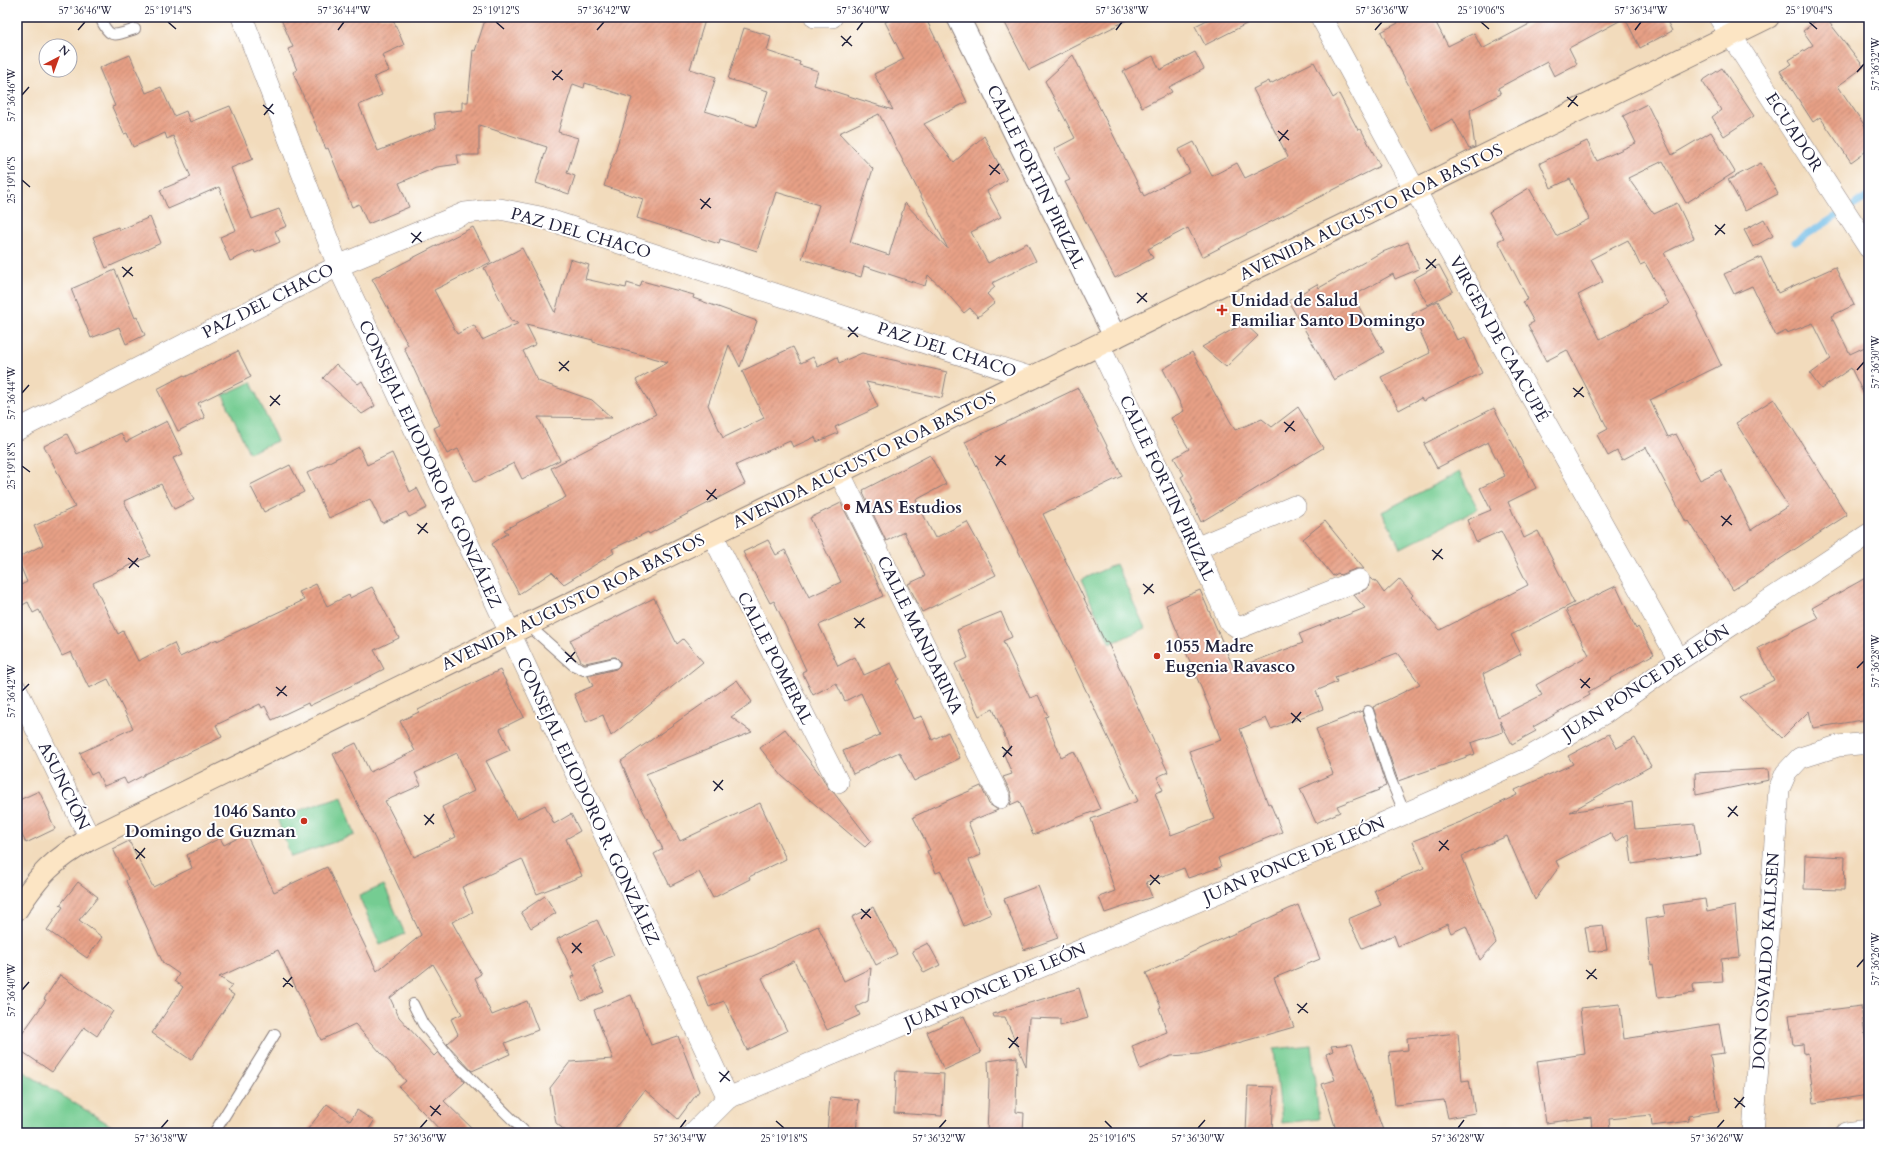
<svg xmlns="http://www.w3.org/2000/svg" width="1886" height="1150" font-family="Cardo,serif">
<defs>
<pattern id="building-hatch" width="6" height="6" patternUnits="userSpaceOnUse"><rect width="6" height="6" fill="#e7a086"/><path d="M-1 1l2-2M0 6l6-6M5 7l2-2" fill="none" stroke="#bb826f"/></pattern>
</defs>
<rect width="100%" height="100%" fill="#fff"/>
<filter id="ink" filterUnits="userSpaceOnUse"><feTurbulence type="fractalNoise" baseFrequency=".025" numOctaves="2"/><feDisplacementMap in="SourceGraphic" scale="8" xChannelSelector="R" yChannelSelector="G"/><feConvolveMatrix kernelMatrix="1 2 1 2 8 2 1 2 1" color-interpolation-filters="sRGB"/></filter>
<filter id="wash" filterUnits="userSpaceOnUse"><feTurbulence type="fractalNoise" baseFrequency=".012" numOctaves="4" result="noise"/><feDisplacementMap in="SourceGraphic" scale="16" xChannelSelector="R" yChannelSelector="G"/><feGaussianBlur stdDeviation="0.9" result="paint"/><feColorMatrix in="noise" values="0 0 0 0 0 0 0 0 0 0 0 0 0 0 0 0 0 1.4 0 .05"/><feComposite in="paint" operator="in"/></filter>
<g filter="url(#wash)">
<rect width="100%" height="100%" fill="#f2dbbc"/>
<g fill="#74cc92" stroke="#4b7766">
<path d="M251 382 277 441 249 453 223 395Z"/>
<path d="M1459 472 1478 509 1401 548 1382 512Z"/>
<path d="M1116 564 1145 628 1110 644 1081 580Z"/>
<path d="M342 796 355 835 291 857 277 818Z"/>
<path d="M384 885 405 934 380 945 359 896Z"/>
<path d="M1311 1045 1319 1119 1282 1123 1274 1049Z"/>
<path d="M24 1072 123 1133H17V1083Z"/>
</g>
<g fill="none" stroke-linecap="round" stroke-linejoin="round">
<path stroke="#6bb9e5" stroke-width="7" d="M1795 242 1869 196"/>
</g>
<g id="blocks">
<g fill="url(#building-hatch)" fill-rule="evenodd">
<path d="M280 17H392L404 45 382 55 389 71 374 77 382 95 359 105 378 151 436 128 434 113 462 110V102H468L473 50 475 51 486 17H706L690 69 716 77 705 111 756 127 768 91 728 79 744 28 771 36 767 51 800 62 799 65 818 71 814 85 893 110 874 74 904 59 885 22 896 17H925L967 102 924 124 954 162 984 136 1007 180 987 191 1001 217 971 232 988 263 1027 243 1036 261 992 283 995 287 987 294 995 303 978 317 970 308 964 313 946 292 928 275 925 286 864 266 861 277 802 259 819 205 776 192 757 251 720 239 719 244 637 218 643 199 604 186 632 98 585 83 584 88 573 84 558 132 578 138 567 173 575 176 569 194 536 183 547 147 479 125V155H457L459 164 437 167 399 183 409 207 368 224 359 204 352 207 328 148 326 149 293 72 297 70 288 49 293 47ZM879 114 947 247V248L905 203 889 255 850 242 873 169 839 133Z"/>
<path d="M1002 17H1133L1029 70Z"/>
<path d="M1213 17H1260L1205 45 1195 26Z"/>
<path d="M1395 17H1433L1448 46 1474 33 1482 49 1543 17H1665L1672 31 1640 48 1625 18 1569 48 1577 64 1554 76 1547 62 1498 88 1501 94 1470 110 1475 147 1469 149 1453 119 1432 130 1381 32 1398 23Z"/>
<path d="M1821 17H1825L1864 67 1838 86 1869 132V149L1851 162 1820 117 1813 122 1780 71 1792 64 1789 60 1813 45 1803 31Z"/>
<path d="M1195 52 1204 69 1169 87 1172 92 1142 107 1123 71 1153 56 1160 70Z"/>
<path d="M130 55 146 93 161 87 174 116 186 111 190 122 230 106 253 159 231 168 252 219 279 209 287 226 275 231 280 242 255 253 254 250 230 261 220 237 236 230 219 187 168 209 160 190 191 177 173 136 167 139 165 133 133 147 127 133 124 134 117 118 112 107 115 106 99 68Z"/>
<path d="M1073 55 1144 196 1190 172 1178 150 1194 142 1212 176 1237 163 1245 178 1288 157 1253 89 1269 81 1270 84 1314 62 1333 98 1339 94 1358 130 1361 129 1380 166 1202 257 1188 228 1148 249 1153 258 1115 278 1065 182 1070 180 1054 149 1075 138 1045 81Z"/>
<path d="M1722 68 1754 116 1724 136 1712 117 1721 110 1702 81Z"/>
<path d="M1647 104 1672 155 1711 132 1735 172 1686 203 1663 161 1628 178 1654 214 1677 203 1694 238 1664 253 1698 315 1697 316 1721 365 1650 400 1668 437 1676 434 1700 480 1721 470 1751 530 1788 506 1736 423 1774 399 1847 515 1733 590 1689 521 1686 522 1646 447 1622 460 1617 451 1608 456 1597 435 1608 429 1567 350 1546 361 1528 325 1534 322 1523 302 1528 299 1498 241 1504 238 1489 212 1529 188 1556 236 1589 219 1570 179 1551 188 1540 163 1587 141 1597 161 1636 143 1623 116ZM1628 240 1640 265 1645 263 1669 304 1600 339 1578 295 1603 282 1591 259Z"/>
<path d="M1761 163 1778 194 1745 211 1728 180Z"/>
<path d="M150 217 161 243 106 268 93 237 118 227 120 230Z"/>
<path d="M1764 219 1773 236 1753 247 1744 230Z"/>
<path d="M473 227 491 262 434 290 457 334 474 325 482 340 519 323 511 321 484 268 522 248 555 313 570 259 589 265 585 279 626 288 627 283 640 287 642 281 694 295 693 298 757 321 740 367 729 345 708 405 723 438 764 418 742 371 793 347 801 363 813 357 818 367 837 357 839 363 862 353 947 372 942 398 866 382 878 407 835 427 838 433 817 442 815 437 793 447 790 441 736 465 745 484 649 534 648 532 612 549 614 553 564 584 552 572 519 594 492 544 508 533 504 530 566 497 551 468 656 414 636 380 668 362 593 342V340L526 324 536 344 523 351 538 381 592 400 612 418 538 417 560 460 522 479 514 463 475 482 458 449 447 454 434 428 440 425 404 348 408 345 372 279Z"/>
<path d="M1408 242 1419 269 1395 279 1393 274 1353 296 1384 352 1334 380 1288 301 1317 284 1319 288 1380 253Z"/>
<path d="M1761 257 1778 293 1835 267 1854 305 1831 316 1850 354 1869 345V405L1851 368 1821 389 1810 374 1831 359 1813 323 1787 333 1786 331 1776 336 1752 286 1734 294 1724 274Z"/>
<path d="M1439 265 1453 291 1428 305 1413 279Z"/>
<path d="M115 270 135 318 137 317 145 335 126 344 119 327 91 338 71 289Z"/>
<path d="M1438 301 1457 340 1465 337 1482 373 1423 401 1421 398 1399 410 1381 377 1430 353 1412 314Z"/>
<path d="M1244 323 1258 336 1226 367 1202 347Z"/>
<path d="M238 351 251 377 198 403 205 418 178 431 157 389 184 375 185 377Z"/>
<path d="M1192 352 1235 430 1262 419 1272 427 1298 407 1323 448 1201 522 1191 500H1193L1181 477 1184 475 1174 458 1189 449 1171 418 1184 411 1163 369Z"/>
<path d="M336 364 358 384 362 381 375 406 362 414 323 378Z"/>
<path d="M1078 388 1122 476 1043 514 1105 642 1107 641 1168 772 1157 777 1163 790 1155 793 1171 835 1214 819 1189 751 1221 740 1210 711H1211L1166 605 1200 590 1234 669 1303 643 1299 634 1365 608 1354 595 1368 588 1370 578 1373 581 1375 580 1384 593 1399 579 1413 595 1411 597 1440 630 1528 585 1501 531 1476 542 1467 520 1491 510 1480 488 1505 476 1488 442 1437 468 1424 444 1494 408 1536 488 1508 502 1524 538 1538 531 1574 603 1511 635 1521 654 1483 674 1498 717 1542 695 1536 685 1589 655 1566 610 1616 586 1636 629 1638 627 1654 654 1588 692 1590 695 1533 727 1536 731 1512 744 1500 721 1503 732 1471 743 1475 754 1398 781 1373 707 1420 684 1397 653 1335 677 1337 682 1316 691 1323 709 1271 729 1266 718 1240 729 1268 804 1270 803 1282 832 1218 858 1221 867 1188 878 1184 868 1146 882 1152 897 1105 913 1099 897 1115 891 1091 819 1138 801 1063 642 965 442Z"/>
<path d="M167 421 183 454 173 458 194 500 174 509 161 484 124 501 150 556 93 583 118 634 123 631 138 661 174 643 180 657 217 639V641L304 600 299 592 316 584 327 606 349 595 350 598 372 587 399 638 374 650 384 669 359 682 309 706 308 703 272 720 265 706 262 708 260 704 216 725 222 737 144 774V775L127 784 124 778 104 786 97 772 91 775 80 753 133 728 108 679 89 688 71 652 62 656 39 610 33 613 28 602 17 608V587L27 582 17 558 43 545 34 526 75 507 44 446 67 434 77 454 121 433 126 442Z"/>
<path d="M359 447 367 465 392 453 410 492 417 488 427 508 409 517 406 512 382 523 370 499 329 518 307 473Z"/>
<path d="M930 455 946 484 916 500 935 538 967 522 996 575 922 612 908 584 925 576 904 532 886 541 863 493 864 492 863 490Z"/>
<path d="M290 465 304 492 264 512 250 485Z"/>
<path d="M841 503 865 551 864 552 883 596 819 625 838 666 855 657 864 675 891 663 899 679 896 681 913 719 922 716 932 740 948 732 960 758 914 781 899 752 853 774 843 751 880 735 861 693 845 701 836 683 813 695 802 672 806 670 774 601 770 603 743 552 768 540 776 555 785 550 809 597 841 582 810 518Z"/>
<path d="M1325 521 1364 569H1355L1340 575 1338 573 1333 576 1303 539Z"/>
<path d="M1869 576V719L1813 728 1809 711 1782 738 1740 697 1774 680 1758 648 1818 618 1812 608Z"/>
<path d="M654 598 677 644 683 639 703 662 611 736 603 715 586 722 574 694 593 686 588 676 616 669 620 665V661L616 657H613L585 663 581 661 570 640Z"/>
<path d="M1001 612 1012 637 1003 641 1030 698 1038 695 1048 716 1045 717 1061 757 1074 751 1100 809 1033 835 1019 801 1010 805 1012 799 1011 793 1003 777 1012 774 1003 752 1010 749 993 709 979 716 955 664 968 658 957 630Z"/>
<path d="M500 670 524 717 500 729 510 750 486 761 517 819 545 805 554 824 571 814 580 831 566 839 582 876 537 894 522 859 462 887 473 912 452 922 481 974 475 978 492 1015 527 1001 538 1030 505 1043 510 1054 472 1071 447 1044 458 1034 451 1019 462 1014 433 964 390 998 399 1017 434 1056 438 1052 465 1082 444 1101 477 1133H443L399 1087 406 1081 355 1024 321 1040 278 950 219 977 232 985 228 991 234 995 191 1060 152 1033 183 987 175 981 179 974 163 963 126 881 128 879 113 849 129 841 153 887 192 868 187 855 220 838 224 845 246 834 274 892 327 867 377 971 421 935 393 875 333 754 356 743 370 772 415 751 400 721 419 712 418 710ZM457 753 474 791 442 807 456 837 414 857 385 801 421 785 415 773Z"/>
<path d="M737 680 752 702 731 717 752 732 646 774 680 841 760 803 786 859 749 877 750 879 713 898 699 872 670 886 654 854 663 849 636 797 621 761Z"/>
<path d="M1362 711 1386 786 1378 789 1379 790 1337 806 1340 812 1316 823 1300 789 1333 774 1316 729Z"/>
<path d="M785 729 822 777 828 788 834 793 871 841 865 847 782 776 760 748Z"/>
<path d="M1609 734 1617 748 1635 738 1651 766 1570 812 1632 802 1635 829 1695 824 1700 854 1632 864 1628 834 1616 842 1610 833 1556 861 1559 867 1535 900 1507 836 1462 856 1496 943 1480 960 1466 926 1451 933 1447 924 1398 946 1394 935 1362 948 1348 919 1381 905 1374 890 1424 868 1413 841 1463 821 1517 795 1515 790 1573 764 1568 756Z"/>
<path d="M1768 769 1769 780 1696 795 1695 773Z"/>
<path d="M981 786 989 804 998 810 968 822 981 855 969 860 991 914 964 926 941 871 936 873 927 851 930 850 913 817 928 810V809Z"/>
<path d="M39 791 50 814 49 815 55 829 26 843 17 825V801Z"/>
<path d="M1805 855 1845 857 1844 890 1804 889Z"/>
<path d="M78 882 98 897 79 920 102 937 87 958 47 930 63 907 60 905Z"/>
<path d="M1038 886 1058 938 1024 950 1004 899Z"/>
<path d="M545 896 556 913 531 928 521 912Z"/>
<path d="M1705 899 1707 912 1735 906 1740 957 1721 959 1723 982 1693 984 1694 993 1658 998 1653 964 1651 965 1646 919 1665 916 1663 905Z"/>
<path d="M1298 905 1320 959 1274 978 1294 1027 1199 1054 1171 1056 1140 1069 1132 1046 1167 1032 1159 1008 1161 1007 1146 973Z"/>
<path d="M873 907 897 954 876 965 852 917Z"/>
<path d="M597 920 614 955 593 965 604 992 581 1001 571 977 575 976 557 939Z"/>
<path d="M1603 925 1607 950 1589 952 1585 927Z"/>
<path d="M818 926 844 981 871 968 868 1001 856 1007 860 1015 827 1030 794 961 762 978 787 1031 747 1050 724 1001 709 1007 697 977 755 955Z"/>
<path d="M928 943 940 965 924 973 912 951Z"/>
<path d="M60 975 113 1011 97 1036 84 1027 52 1072 17 1048V1041L46 1000 44 999Z"/>
<path d="M1079 988 1088 1018 1060 1026V1019L1029 1018 1026 1066 1005 1017H994L993 1014Z"/>
<path d="M631 995 651 1045 678 1036 699 1091 678 1119 645 1090 611 1133H568L556 1123 550 1088 570 1062 613 1059 594 1010Z"/>
<path d="M1620 1004 1624 1039 1719 1024 1724 1053 1710 1055 1719 1111 1688 1116 1689 1121 1652 1126 1651 1115 1609 1119 1610 1130 1592 1132 1591 1117 1546 1123 1537 1061 1585 1054 1580 1008Z"/>
<path d="M1861 1006 1867 1050H1869V1095L1814 1103 1808 1053 1804 1054 1803 1044 1793 1045 1789 1015Z"/>
<path d="M964 1016 981 1053 944 1070 927 1032Z"/>
<path d="M1458 1033 1462 1081 1469 1080 1475 1113 1448 1118 1444 1100 1395 1105 1389 1052 1408 1050 1407 1038Z"/>
<path d="M1352 1044 1384 1133H1337L1322 1084 1335 1080 1326 1054 1333 1051 1331 1046Z"/>
<path d="M1017 1057 1016 1112 1024 1113 1023 1133H987L989 1082 988 1061Z"/>
<path d="M896 1071 944 1074 942 1116 894 1113Z"/>
<path d="M1248 1086 1274 1087 1272 1133H1246Z"/>
<path d="M830 1097 859 1100 856 1133H827Z"/>
<path d="M327 1104 350 1121 357 1110 374 1121 367 1133H305Z"/>
</g>
</g>
</g>
<g filter="url(#ink)">
<use href="#blocks" fill-opacity="0" stroke="#8a7e7c" stroke-width="1"/>
<g fill="none" stroke-linecap="round" stroke-linejoin="round">
<g stroke="#8a7e7c" stroke-width="12">
<g id="service">
<path d="M100 17C109 40 114 36 135 29"/>
<path d="M528 625 573 665 584 670 614 663"/>
<path d="M1368 711 1390 778 1405 814"/>
<path d="M413 1004 423 1024 452 1060 526 1133"/>
<path d="M214 1133 275 1034"/>
</g>
</g>
<g stroke="#8a7e7c" stroke-width="22">
<g id="minor">
<path d="M242 17 338 266 728 1098"/>
<path d="M815 17H832"/>
<path d="M1321 17 1415 190 1679 660"/>
<path d="M1719 17 1869 248"/>
<path d="M1099 345 1196 548 1230 622 1239 628 1359 580"/>
<path d="M17 430 338 266 465 213 500 209 540 217 1032 378"/>
<path d="M839 472 1000 798"/>
<path d="M712 534 838 782"/>
<path d="M1196 548 1295 506"/>
<path d="M17 690 90 839"/>
<path d="M693 1133 728 1098 1379 825 1452 793 1526 759 1605 713 1679 660 1869 534"/>
<path d="M1753 1133 1779 789 1786 773 1800 758 1838 746 1869 743"/>
<path d="M1846 1133 1869 1130"/>
</g>
</g>
<g stroke="#8a7e7c" stroke-width="24">
<path id="tertiary" d="M958 17 1115 337"/>
</g>
<g stroke="#8a7e7c" stroke-width="24">
<path id="secondary" d="M17 909C40 874 53 860 90 839L1768 17"/>
</g>
<use href="#service" stroke="#fff" stroke-width="10"/>
<use href="#minor" stroke="#fff" stroke-width="21"/>
<use href="#tertiary" stroke="#fff" stroke-width="22"/>
<use href="#secondary" stroke="#fce5c4" stroke-width="22"/>
</g>
</g>
<path fill="none" stroke="#22223b" stroke-width="1.5" d="M168 22 176 29M496 22 504 29M1481 22 1489 29M1809 22 1817 29M78 30 85 22M338 30 344 22M597 30 604 22M857 30 863 22M1116 30 1122 22M1375 30 1382 22M1635 30 1641 22M841 36 852 46M842 46 851 36M552 71 563 80M1857 72 1864 64M553 80 562 70M22 95 29 87M1567 97 1578 106M263 105 274 114M1568 107 1577 96M264 115 273 104M1278 131 1289 140M1279 141 1288 130M989 165 1000 174M990 175 999 164M22 180 30 187M700 199 711 208M701 209 710 198M1715 225 1725 234M411 233 422 242M1715 235 1725 224M412 243 421 232M1426 259 1436 268M122 267 133 276M1426 269 1436 259M123 277 132 267M1137 293 1147 302M1137 303 1147 293M848 327 858 337M848 337 858 327M559 362 569 371M1857 370 1864 362M559 371 569 361M1573 388 1584 397M22 393 29 385M270 396 280 405M1574 397 1583 387M270 406 280 395M1284 422 1295 431M1285 432 1294 421M995 456 1006 465M22 466 30 472M996 466 1005 455M706 490 717 499M707 500 716 489M1721 516 1732 525M417 524 428 533M1722 526 1731 515M418 534 427 523M1432 550 1443 559M128 558 139 567M1433 560 1442 549M129 568 138 558M1143 584 1154 593M1144 594 1153 584M854 618 865 628M855 628 864 618M565 652 576 662M566 662 575 652M1857 668 1864 661M1580 679 1590 688M276 687 287 696M1581 688 1590 678M22 691 29 684M277 696 286 686M1291 713 1301 722M1292 723 1301 712M1002 747 1012 756M1003 757 1012 746M713 781 723 790M714 791 723 780M1728 807 1738 816M424 815 434 824M1728 817 1737 806M425 825 434 814M1439 841 1449 850M135 849 145 858M1439 851 1448 840M136 859 145 848M1150 875 1160 884M1150 885 1159 875M861 909 871 918M861 919 870 909M572 943 582 953M572 953 581 943M1857 967 1864 959M1586 970 1597 979M283 978 293 987M1587 979 1596 969M283 987 292 977M22 990 29 982M1297 1004 1308 1013M1298 1013 1307 1003M1008 1038 1019 1047M1009 1048 1018 1037M719 1072 730 1081M720 1082 729 1071M1734 1098 1745 1107M430 1106 441 1115M1735 1108 1744 1097M431 1116 440 1105M776 1121 784 1128M1105 1121 1112 1128M161 1128 168 1120M420 1128 427 1120M680 1128 686 1120M939 1128 946 1120M1198 1128 1205 1120M1458 1128 1464 1120M1717 1128 1724 1120"/>
<g fill="#c8321e" stroke="#fff" stroke-width="1.5">
<path d="M1220 304h4v4h4v4h-4v4h-4v-4h-4v-4h4z"/>
<circle cx="847" cy="507" r="4"/>
<circle cx="1157" cy="656" r="4"/>
<circle cx="304" cy="821" r="4"/>
</g>
<g text-anchor="middle" dominant-baseline="central" stroke-width="4" stroke-linejoin="round" paint-order="stroke">
<g font-size="17" fill="#22223b" stroke="#fff">
<text transform="translate(1794 132) rotate(57)">ECUADOR</text>
<text transform="translate(1036 177) rotate(64)">CALLE FORTIN PIRIZAL</text>
<text transform="translate(1371 212) rotate(-26)">AVENIDA AUGUSTO ROA BASTOS</text>
<text transform="translate(581 233) rotate(16)">PAZ DEL CHACO</text>
<text transform="translate(268 301) rotate(-27)">PAZ DEL CHACO</text>
<text transform="translate(1499 339) rotate(61)">VIRGEN DE CAACUPÉ</text>
<text transform="translate(947 350) rotate(18)">PAZ DEL CHACO</text>
<text transform="translate(864 460) rotate(-26)">AVENIDA AUGUSTO ROA BASTOS</text>
<text transform="translate(430 464) rotate(65)">CONSEJAL ELIODORO R. GONZÁLEZ</text>
<text transform="translate(1167 488) rotate(65)">CALLE FORTIN PIRIZAL</text>
<text transform="translate(573 602) rotate(-26)">AVENIDA AUGUSTO ROA BASTOS</text>
<text transform="translate(920 635) rotate(64)">CALLE MANDARINA</text>
<text transform="translate(775 658) rotate(63)">CALLE POMERAL</text>
<text transform="translate(1646 682) rotate(-33)">JUAN PONCE DE LEÓN</text>
<text transform="translate(64 786) rotate(64)">ASUNCIÓN</text>
<text transform="translate(588 801) rotate(65)">CONSEJAL ELIODORO R. GONZÁLEZ</text>
<text transform="translate(1294 860) rotate(-23)">JUAN PONCE DE LEÓN</text>
<text transform="translate(1766 961) rotate(-86)">DON OSVALDO KALLSEN</text>
<text transform="translate(995 986) rotate(-23)">JUAN PONCE DE LEÓN</text>
</g>
<g font-size="17" font-weight="bold" fill="#22223b" stroke="#fff" text-anchor="start">
<text x="1231" y="300">Unidad de Salud<tspan x="1231" dy="20">Familiar Santo Domingo</tspan></text>
<text x="855" y="507">MAS Estudios</text>
<text x="1165" y="646">1055 Madre<tspan x="1165" dy="20">Eugenia Ravasco</tspan></text>
<text x="296" y="811" text-anchor="end">1046 Santo<tspan x="296" dy="20">Domingo de Guzman</tspan></text>
</g>
</g>
<rect width="1886" height="1150" fill="none" stroke="#fff" stroke-width="44"/>
<g transform="translate(58 58) rotate(41)"><circle r="19" fill="#ffffff" stroke="#a7a7b1"/>
<path d="M0-3L7 15L0 10L-7 15Z" fill="#c8321e"/>
<text y="-6" font-size="11" font-weight="bold" text-anchor="middle" fill="#22223b">N</text>
</g>
<rect x="22" y="22" width="1842" height="1106" fill="none" stroke="#22223b" stroke-width="1.5"/>
<g font-size="10" text-anchor="middle" fill="#22223b">
<text x="85" y="14">57°36'46"W</text>
<text x="168" y="14">25°19'14"S</text>
<text x="344" y="14">57°36'44"W</text>
<text x="496" y="14">25°19'12"S</text>
<text x="604" y="14">57°36'42"W</text>
<text x="863" y="14">57°36'40"W</text>
<text x="1122" y="14">57°36'38"W</text>
<text x="1382" y="14">57°36'36"W</text>
<text x="1481" y="14">25°19'06"S</text>
<text x="1641" y="14">57°36'34"W</text>
<text x="1809" y="14">25°19'04"S</text>
<text transform="translate(1875 64) rotate(-90)" y="4">57°36'32"W</text>
<text transform="translate(11 95) rotate(-90)" y="4">57°36'46"W</text>
<text transform="translate(11 180) rotate(-90)" y="4">25°19'16"S</text>
<text transform="translate(1875 362) rotate(-90)" y="4">57°36'30"W</text>
<text transform="translate(11 393) rotate(-90)" y="4">57°36'44"W</text>
<text transform="translate(11 466) rotate(-90)" y="4">25°19'18"S</text>
<text transform="translate(1875 661) rotate(-90)" y="4">57°36'28"W</text>
<text transform="translate(11 691) rotate(-90)" y="4">57°36'42"W</text>
<text transform="translate(1875 959) rotate(-90)" y="4">57°36'26"W</text>
<text transform="translate(11 990) rotate(-90)" y="4">57°36'40"W</text>
<text x="161" y="1142">57°36'38"W</text>
<text x="420" y="1142">57°36'36"W</text>
<text x="680" y="1142">57°36'34"W</text>
<text x="784" y="1142">25°19'18"S</text>
<text x="939" y="1142">57°36'32"W</text>
<text x="1112" y="1142">25°19'16"S</text>
<text x="1198" y="1142">57°36'30"W</text>
<text x="1458" y="1142">57°36'28"W</text>
<text x="1717" y="1142">57°36'26"W</text>
</g>
</svg>
